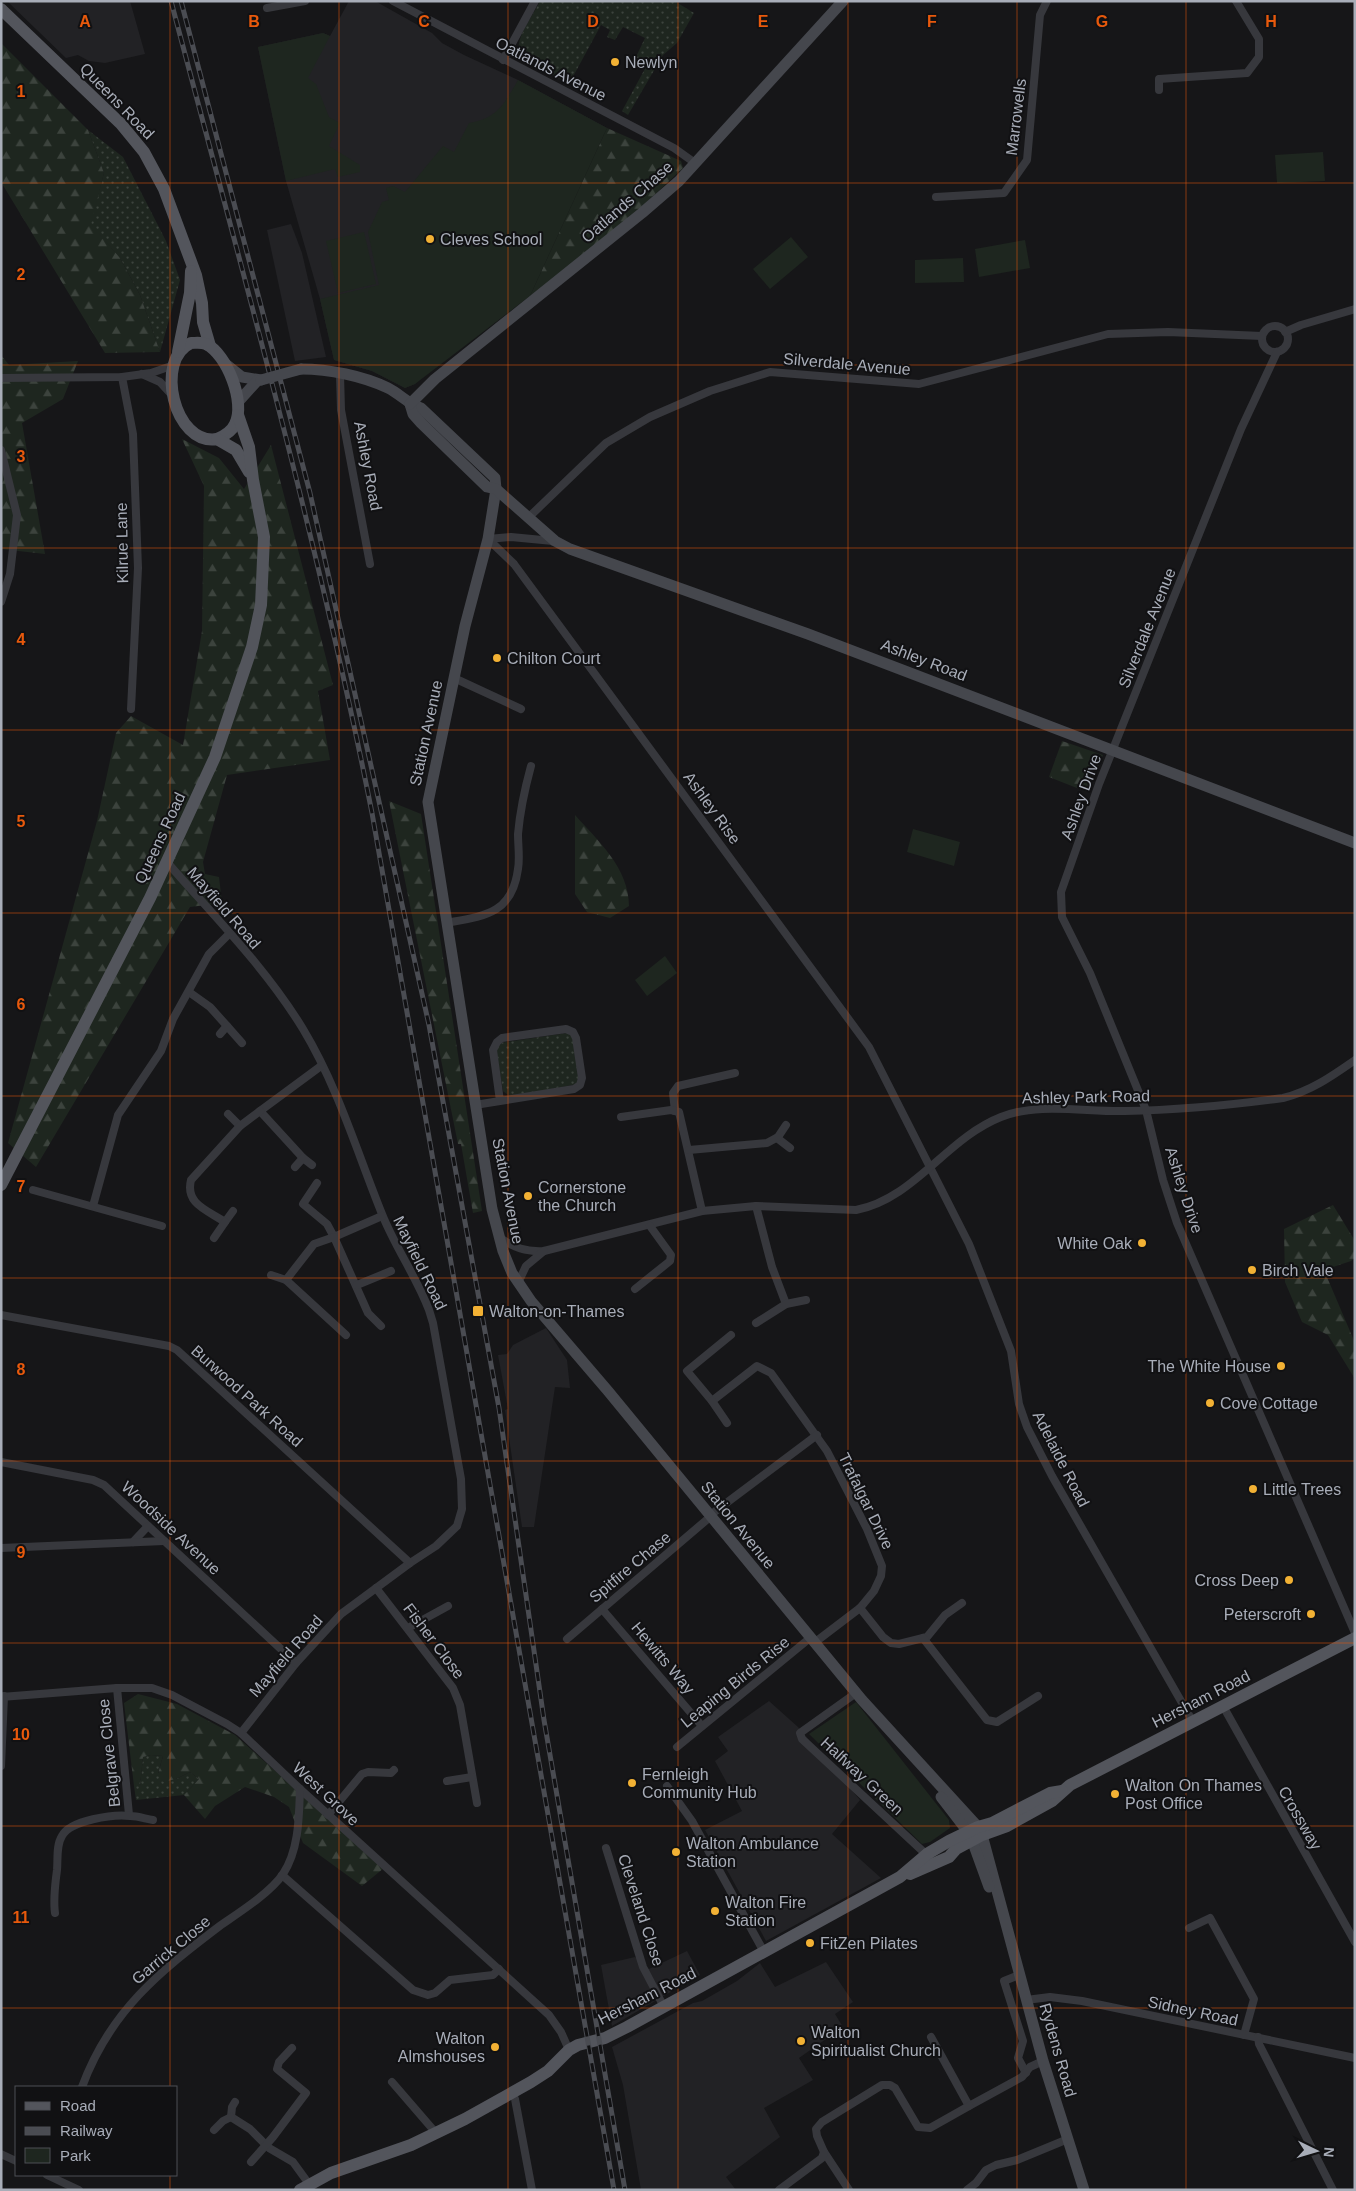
<svg xmlns="http://www.w3.org/2000/svg" width="1356" height="2191" font-family="Arial,sans-serif">
<defs>
<pattern id="grass-dots" width="8" height="8" patternUnits="userSpaceOnUse" patternTransform="scale(1.25)"><rect width="8" height="8" fill="#1e261f"/><path d="M2 2h.1M6 6h.1" fill="none" stroke="#3c433d" stroke-width="1.8" stroke-linecap="round"/></pattern>
<pattern id="forest-firs" width="22" height="20" patternUnits="userSpaceOnUse" patternTransform="scale(1.25)"><rect width="22" height="20" fill="#1e261f"/><path d="M5 1l3.5 6h-7zM16 11l3.5 6h-7z" fill="#3c433d"/></pattern>
</defs>
<rect width="100%" height="100%" fill="#161618"/>
<g fill="#222225">
<path d="M7 1H130L145 54 105 63 89 61 78 55 66 58Z"/>
<path d="M349 1H375L432 33 442 43 464 55 518 80 607 128 415 384 405 388 372 371 334 360 320 299 286 181 258 47 323 33 330 36Z"/>
<path d="M291 224 302 253 326 357 295 361 267 230Z"/>
<path d="M546 1328 567 1360 570 1388 555 1387 534 1527H522L505 1410 508 1409 498 1355 507 1354 513 1345Z"/>
<path d="M769 1701 798 1727 860 1800 832 1834 881 1878 766 1941 705 1830 742 1811 715 1761 728 1751 718 1737Z"/>
<path d="M687 1951 700 1975 612 2026 601 1965 635 1957 649 1969Z"/>
<path d="M826 1962 853 2002 835 2014 843 2027 799 2058 813 2080 764 2108 780 2137 726 2177 736 2190H641L623 2085 612 2047 693 2003 702 2001 737 1981 760 1963 775 1987Z"/>
</g>
<g fill="url(#grass-dots)">
<path d="M540 1 676 2 694 13 677 43 663 55 628 115 622 111 647 65 635 59 645 38 623 27 615 40 607 37 610 30 601 25 569 84 520 58C513 39 532 18 540 1Z"/>
<path d="M88 130 123 157 166 241 180 280 160 352 140 295 120 258 90 224 104 173Z"/>
<path d="M567 1033 573 1036 579 1079 577 1084 517 1096 508 1095 503 1091 496 1050 500 1043Z"/>
<path d="M151 1755 163 1756 158 1773 176 1779 190 1772 199 1779 184 1795 136 1800 134 1786H140L143 1757Z"/>
</g>
<g fill="url(#forest-firs)">
<path d="M1 43 88 130 104 173 91 224 120 258 140 295 160 352 105 353 1 182Z"/>
<path d="M607 128 681 161 683 168 615 232 530 296Z"/>
<path d="M1 355 9 365 78 361 63 399 22 423 45 554 1 549Z"/>
<path d="M182 439 219 458 244 489 271 445 333 685 318 691 330 760 227 775 203 862 205 874 219 877 222 903 190 907 36 1167 8 1143 97 821 116 733 131 716 183 745 202 631 204 486Z"/>
<path d="M1062 741 1103 755 1087 792 1049 777Z"/>
<path d="M389 801 421 814 482 1211 473 1213 461 1144H458Z"/>
<path d="M575 815C598 841 629 868 629 906L610 918 587 912 575 894Z"/>
<path d="M1333 1205 1355 1241V1258L1351 1261 1324 1270 1355 1343V1379L1328 1335 1302 1322 1285 1282 1284 1229Z"/>
<path d="M138 1694 177 1704 235 1735 384 1868 362 1886 303 1843 289 1807 274 1797 245 1787 215 1806 205 1819 184 1795 199 1779 190 1772 176 1779 163 1782 158 1774 163 1756 151 1755 143 1757 140 1786H134L124 1703Z"/>
</g>
<g fill="#1e261f">
<path d="M323 33 330 36 308 78 316 84 329 117 340 123 329 146 360 165V172L338 177 335 169 286 181 258 47Z"/>
<path d="M518 80 607 128 530 296 415 384 405 388 372 371 334 360 320 299 379 285 368 232 382 202 389 200 386 188 393 186 405 192 443 146 454 152 469 123C498 118 504 104 518 80Z"/>
<path d="M1323 152 1325 181 1277 183 1275 155Z"/>
<path d="M364 232 376 284 338 293 326 241Z"/>
<path d="M791 237 808 257 770 289 753 269Z"/>
<path d="M1025 240 1030 268 979 277 975 249Z"/>
<path d="M963 258 964 282 915 283V260Z"/>
<path d="M913 829 960 842 954 866 907 852Z"/>
<path d="M665 956 677 973 647 996 635 980Z"/>
<path d="M856 1702 949 1820 950 1828 930 1842 922 1844 809 1734Z"/>
</g>
<g fill="none" stroke-linecap="round" stroke-linejoin="round">
<g stroke="#37383d" stroke-width="8">
<path d="M393 1 674 148 695 163"/>
<path d="M267 8 305 1"/>
<path d="M503 60 535 1"/>
<path d="M1159 90V79L1247 73 1259 57V39L1236 1"/>
<path d="M936 197 1004 193 1027 160 1040 15 1047 1"/>
<circle cx="1275" cy="339" r="13"/>
<path d="M1285 332 1301 325 1355 309"/>
<path d="M1277 352 1241 429 1099 784 1061 892 1062 917 1090 973 1146 1110 1163 1180 1177 1223 1355 1633"/>
<path d="M142 374 160 382 171 394"/>
<path d="M340 374 341 410 370 564"/>
<path d="M122 377 133 434 138 568 131 709"/>
<path d="M1 378 122 377 151 373 174 365"/>
<path d="M1 450 17 515 10 574 1 602"/>
<path d="M529 517 606 443 650 417 710 391 770 372 919 384 1108 334 1168 332 1262 336"/>
<path d="M488 539 514 564 869 1047 969 1244 1011 1351 1019 1404 1027 1427 1052 1476 1193 1722"/>
<path d="M488 539 511 537 553 541"/>
<path d="M454 678 521 709"/>
<path d="M166 861C213 915 266 968 303 1029 338 1087 357 1152 382 1214 395 1247 416 1276 429 1310L433 1323 461 1479 462 1509 457 1526 436 1546 410 1563 341 1614 296 1663 241 1733"/>
<path d="M446 923C485 916 512 914 518 869 520 858 518 846 518 834 520 811 525 788 531 766"/>
<path d="M189 992 210 1007 227 1026"/>
<path d="M220 1034 227 1026 242 1043"/>
<path d="M475 1105 574 1089 580 1085 582 1078 576 1038 573 1032 566 1029 502 1038 497 1042 493 1050 500 1101"/>
<path d="M675 1111 673 1093 678 1086 735 1073"/>
<path d="M228 1114 240 1126"/>
<path d="M621 1117 671 1110 679 1112 702 1211"/>
<path d="M777 1138 790 1148"/>
<path d="M689 1150 767 1143 778 1137 786 1125"/>
<path d="M303 1158 260 1111 321 1066"/>
<path d="M295 1167 303 1158 312 1165"/>
<path d="M317 1183 303 1204 327 1224 334 1237 382 1216"/>
<path d="M33 1190 162 1226"/>
<path d="M93 1206 118 1115 161 1051 173 1019 209 954 229 934"/>
<path d="M756 1206 772 1267 786 1304"/>
<path d="M233 1211 225 1222C207 1210 185 1204 191 1180L240 1126 260 1111"/>
<path d="M499 1237C514 1248 526 1252 544 1251L702 1211 756 1206 856 1210C914 1199 947 1138 1001 1117 1038 1102 1085 1112 1125 1111 1177 1110 1231 1105 1283 1098 1311 1091 1332 1076 1355 1060"/>
<path d="M214 1238 225 1222"/>
<path d="M271 1275 286 1280 346 1335"/>
<path d="M286 1280 314 1244 334 1237 368 1313 381 1326"/>
<path d="M518 1283 526 1266 544 1251"/>
<path d="M357 1285 391 1271"/>
<path d="M635 1289 670 1261 671 1255 650 1226"/>
<path d="M1 1315 169 1346 177 1350 410 1563"/>
<path d="M756 1323 786 1304 806 1300"/>
<path d="M731 1335 687 1371 712 1401 757 1366 771 1373 827 1451 867 1529 882 1566 881 1576 874 1591 860 1608 814 1643"/>
<path d="M712 1401 727 1423"/>
<path d="M1 1462 93 1480 104 1485 296 1663"/>
<path d="M709 1516 817 1435"/>
<path d="M133 1542 148 1526"/>
<path d="M1 1548 164 1541"/>
<path d="M376 1588 453 1688 460 1705 477 1803"/>
<path d="M860 1608 883 1637 891 1643 899 1644 927 1637 945 1615 962 1603"/>
<path d="M602 1609 702 1726"/>
<path d="M408 1628 448 1606"/>
<path d="M923 1638 987 1720 997 1722 1038 1696"/>
<path d="M567 1639 710 1517"/>
<path d="M117 1688 129 1815"/>
<path d="M856 1693 800 1733 802 1739 929 1857"/>
<path d="M1 1697 117 1688H152L172 1695 227 1724 241 1733 300 1789 549 2015 561 2032 569 2050"/>
<path d="M1223 1706 1355 1942"/>
<path d="M677 1747 810 1638"/>
<path d="M1 1766 4 1696"/>
<path d="M447 1781 472 1777"/>
<path d="M667 1786 692 1821 764 1952"/>
<path d="M328 1815 362 1774 368 1772 391 1773 394 1770"/>
<path d="M606 1848 643 1967 664 2007"/>
<path d="M282 1875 413 1990 428 1995 435 1993 450 1980 493 1975 499 1969"/>
<path d="M55 1913C53 1899 55 1885 57 1870 58 1860 56 1845 62 1836 70 1820 114 1814 130 1816 138 1816 146 1819 153 1820"/>
<path d="M1189 1928 1210 1918 1254 1999 1244 2035"/>
<path d="M1019 1975 1004 1981 1023 2041 1018 2058 1026 2073"/>
<path d="M1026 2000 1050 1997 1082 2001 1355 2058"/>
<path d="M931 2037 969 2106 1022 2077 1030 2067 1043 2061"/>
<path d="M1258 2037 1259 2044 1333 2190"/>
<path d="M392 2082 436 2133"/>
<path d="M82 2087C110 2011 159 1972 221 1925 240 1912 271 1892 283 1874 299 1850 299 1817 300 1789"/>
<path d="M512 2092 515 2099 532 2190"/>
<path d="M235 2102 232 2107 231 2117 250 2129 269 2148 293 2162 309 2184"/>
<path d="M214 2130 223 2121 231 2117"/>
<path d="M824 2152 849 2190"/>
<path d="M1 2154 16 2161"/>
<path d="M251 2162 273 2137 306 2093 277 2069 279 2062 292 2048"/>
<path d="M47 2175 79 2190"/>
<path d="M779 2190 822 2158 824 2152 817 2136 816 2129 822 2122 882 2085H890L895 2088 918 2127 930 2128 969 2106"/>
<path d="M967 2190 976 2183 986 2170 996 2165 1017 2160 1068 2139"/>
</g>
<g stroke="#45474d" stroke-width="11">
<path d="M227 365 242 377 261 380"/>
<path d="M301 369C329 369 363 376 388 388 400 394 408 404 421 408L495 478 496 489 488 539 465 626 428 802 492 1209 503 1251 512 1273 531 1301 608 1391 862 1700 978 1827"/>
<path d="M238 402 257 381"/>
<path d="M410 404 413 414 421 423 487 487 496 489 555 541 570 549 808 634 1355 843"/>
<path d="M410 404 435 379 642 213 679 181 843 1"/>
<path d="M941 1797 968 1832"/>
<path d="M982 1835 1043 2061 1084 2190"/>
<path d="M972 1840 989 1887"/>
</g>
<g stroke="#53555c" stroke-width="12">
<path d="M1 9 121 124 144 152 164 189 196 275 202 303 203 322 210 346"/>
<path d="M191 343C196 343 201 342 206 344 227 354 246 403 235 424 232 431 224 436 217 439 174 446 154 359 191 343Z"/>
<path d="M178 352 190 293 191 271"/>
<path d="M217 439 236 450 249 472"/>
<path d="M1 1185 150 898 215 757 252 647 261 605 264 537 253 480 249 447 238 415"/>
<path d="M910 1874 949 1857 956 1849 982 1835 1007 1826 1052 1801 1070 1785 1355 1638"/>
<path d="M300 2190 331 2173 411 2145 465 2119 531 2082 548 2071 569 2050 578 2045 605 2038 627 2027 900 1877 927 1854 949 1841 978 1827 992 1823 1050 1793 1062 1791"/>
</g>
<g stroke="#4a4c52" stroke-width="5">
<g id="rail">
<path d="M171 1C242 271 318 540 372 813L614 2190"/>
<path d="M181 1 310 493 429 1025 499 1408 544 1720 625 2190"/>
</g>
</g>
<use href="#rail" stroke="#111113" stroke-width="3" stroke-dasharray="9" stroke-linecap="butt"/>
<path stroke="#45474d" stroke-width="11" d="M261 380 301 369"/>
</g>
<path fill="none" stroke="#e8590c" stroke-width="1" stroke-opacity="0.55" d="M170 1V2087M339 1V2190M508 1V2190M678 1V2190M848 1V2190M1017 1V2190M1186 1V2190M1 183H1355M1 365H1355M1 548H1355M1 730H1355M1 913H1355M1 1096H1355M1 1278H1355M1 1461H1355M1 1643H1355M1 1826H1355M1 2008H1355M170 2175V2190"/>
<g fill="#f2b134" stroke="#111113" stroke-width="2">
<circle cx="615" cy="62" r="5"/>
<circle cx="430" cy="239" r="5"/>
<circle cx="497" cy="658" r="5"/>
<circle cx="528" cy="1196" r="5"/>
<circle cx="1142" cy="1243" r="5"/>
<circle cx="1252" cy="1270" r="5"/>
<rect x="472" y="1305" width="12" height="12" rx="2.5"/>
<circle cx="1281" cy="1366" r="5"/>
<circle cx="1210" cy="1403" r="5"/>
<circle cx="1253" cy="1489" r="5"/>
<circle cx="1289" cy="1580" r="5"/>
<circle cx="1311" cy="1614" r="5"/>
<circle cx="632" cy="1783" r="5"/>
<circle cx="1115" cy="1794" r="5"/>
<circle cx="676" cy="1852" r="5"/>
<circle cx="715" cy="1911" r="5"/>
<circle cx="810" cy="1943" r="5"/>
<circle cx="801" cy="2041" r="5"/>
<circle cx="495" cy="2047" r="5"/>
</g>
<g text-anchor="middle" dominant-baseline="central" stroke-width="4" stroke-linejoin="round" paint-order="stroke">
<g font-size="16" fill="#a8adb8" stroke="#111113" text-anchor="start">
<text x="625" y="62">Newlyn</text>
<text x="440" y="239">Cleves School</text>
<text x="507" y="658">Chilton Court</text>
<text x="538" y="1187">Cornerstone<tspan x="538" dy="18">the Church</tspan></text>
<text x="1132" y="1243" text-anchor="end">White Oak</text>
<text x="1262" y="1270">Birch Vale</text>
<text x="489" y="1311">Walton-on-Thames</text>
<text x="1271" y="1366" text-anchor="end">The White House</text>
<text x="1220" y="1403">Cove Cottage</text>
<text x="1263" y="1489">Little Trees</text>
<text x="1279" y="1580" text-anchor="end">Cross Deep</text>
<text x="1301" y="1614" text-anchor="end">Peterscroft</text>
<text x="642" y="1774">Fernleigh<tspan x="642" dy="18">Community Hub</tspan></text>
<text x="1125" y="1785">Walton On Thames<tspan x="1125" dy="18">Post Office</tspan></text>
<text x="686" y="1843">Walton Ambulance<tspan x="686" dy="18">Station</tspan></text>
<text x="725" y="1902">Walton Fire<tspan x="725" dy="18">Station</tspan></text>
<text x="820" y="1943">FitZen Pilates</text>
<text x="811" y="2032">Walton<tspan x="811" dy="18">Spiritualist Church</tspan></text>
<text x="485" y="2038" text-anchor="end">Walton<tspan x="485" dy="18">Almshouses</tspan></text>
</g>
<g font-size="16" fill="#a8adb8" stroke="#111113">
<text transform="translate(551 69) rotate(27)">Oatlands Avenue</text>
<text transform="translate(117 101) rotate(46)">Queens Road</text>
<text transform="translate(1016 117) rotate(-83)">Marrowells</text>
<text transform="translate(627 202) rotate(-41)">Oatlands Chase</text>
<text transform="translate(847 364) rotate(5)">Silverdale Avenue</text>
<text transform="translate(368 466) rotate(79)">Ashley Road</text>
<text transform="translate(122 543) rotate(-91)">Kilrue Lane</text>
<text transform="translate(1147 628) rotate(-68)">Silverdale Avenue</text>
<text transform="translate(924 660) rotate(21)">Ashley Road</text>
<text transform="translate(426 733) rotate(-78)">Station Avenue</text>
<text transform="translate(1081 797) rotate(-70)">Ashley Drive</text>
<text transform="translate(712 808) rotate(54)">Ashley Rise</text>
<text transform="translate(160 838) rotate(-65)">Queens Road</text>
<text transform="translate(224 908) rotate(49)">Mayfield Road</text>
<text transform="translate(1086 1097) rotate(-1)">Ashley Park Road</text>
<text transform="translate(1184 1190) rotate(72)">Ashley Drive</text>
<text transform="translate(508 1191) rotate(79)">Station Avenue</text>
<text transform="translate(420 1263) rotate(64)">Mayfield Road</text>
<text transform="translate(247 1396) rotate(42)">Burwood Park Road</text>
<text transform="translate(1061 1459) rotate(63)">Adelaide Road</text>
<text transform="translate(866 1501) rotate(64)">Trafalgar Drive</text>
<text transform="translate(738 1525) rotate(51)">Station Avenue</text>
<text transform="translate(171 1528) rotate(43)">Woodside Avenue</text>
<text transform="translate(630 1567) rotate(-40)">Spitfire Chase</text>
<text transform="translate(434 1641) rotate(53)">Fisher Close</text>
<text transform="translate(286 1656) rotate(-49)">Mayfield Road</text>
<text transform="translate(663 1658) rotate(50)">Hewitts Way</text>
<text transform="translate(735 1682) rotate(-39)">Leaping Birds Rise</text>
<text transform="translate(1201 1699) rotate(-27)">Hersham Road</text>
<text transform="translate(109 1753) rotate(-96)">Belgrave Close</text>
<text transform="translate(862 1776) rotate(43)">Halfway Green</text>
<text transform="translate(326 1794) rotate(43)">West Grove</text>
<text transform="translate(1300 1818) rotate(60)">Crossway</text>
<text transform="translate(641 1910) rotate(72)">Cleveland Close</text>
<text transform="translate(171 1950) rotate(-40)">Garrick Close</text>
<text transform="translate(647 1996) rotate(-27)">Hersham Road</text>
<text transform="translate(1193 2011) rotate(12)">Sidney Road</text>
<text transform="translate(1058 2050) rotate(74)">Rydens Road</text>
</g>
</g>
<g font-size="16" text-anchor="middle" font-weight="bold" fill="#e8590c" stroke="#111113" stroke-width="4" stroke-linejoin="round" paint-order="stroke">
<text x="85" y="27">A</text>
<text x="254" y="27">B</text>
<text x="424" y="27">C</text>
<text x="593" y="27">D</text>
<text x="763" y="27">E</text>
<text x="932" y="27">F</text>
<text x="1102" y="27">G</text>
<text x="1271" y="27">H</text>
<text x="21" y="97">1</text>
<text x="21" y="280">2</text>
<text x="21" y="462">3</text>
<text x="21" y="645">4</text>
<text x="21" y="827">5</text>
<text x="21" y="1010">6</text>
<text x="21" y="1192">7</text>
<text x="21" y="1375">8</text>
<text x="21" y="1558">9</text>
<text x="21" y="1740">10</text>
<text x="21" y="1923">11</text>
</g>
<rect width="1356" height="2191" fill="none" stroke="#a8adb8" stroke-width="5"/>
<rect x="15" y="2086" width="162" height="90" fill="#111113" stroke="#4d4f55"/>
<rect x="25" y="2102" width="25" height="8" fill="#53555c" stroke="#4d4f55"/>
<text x="60" y="2111" font-size="15" fill="#a8adb8">Road</text>
<rect x="25" y="2127" width="25" height="8" fill="#4a4c52" stroke="#4d4f55"/>
<text x="60" y="2136" font-size="15" fill="#a8adb8">Railway</text>
<rect x="25" y="2148" width="25" height="15" fill="#1e261f" stroke="#4d4f55"/>
<text x="60" y="2161" font-size="15" fill="#a8adb8">Park</text>
<g transform="translate(1316 2151) rotate(95)" stroke="#111113" stroke-width="4" paint-order="stroke">
<path d="M0-4L9 19L0 12L-9 19Z" fill="#a8adb8"/>
<text y="-8" font-size="14" font-weight="bold" text-anchor="middle" fill="#a8adb8">N</text>
</g>
</svg>
